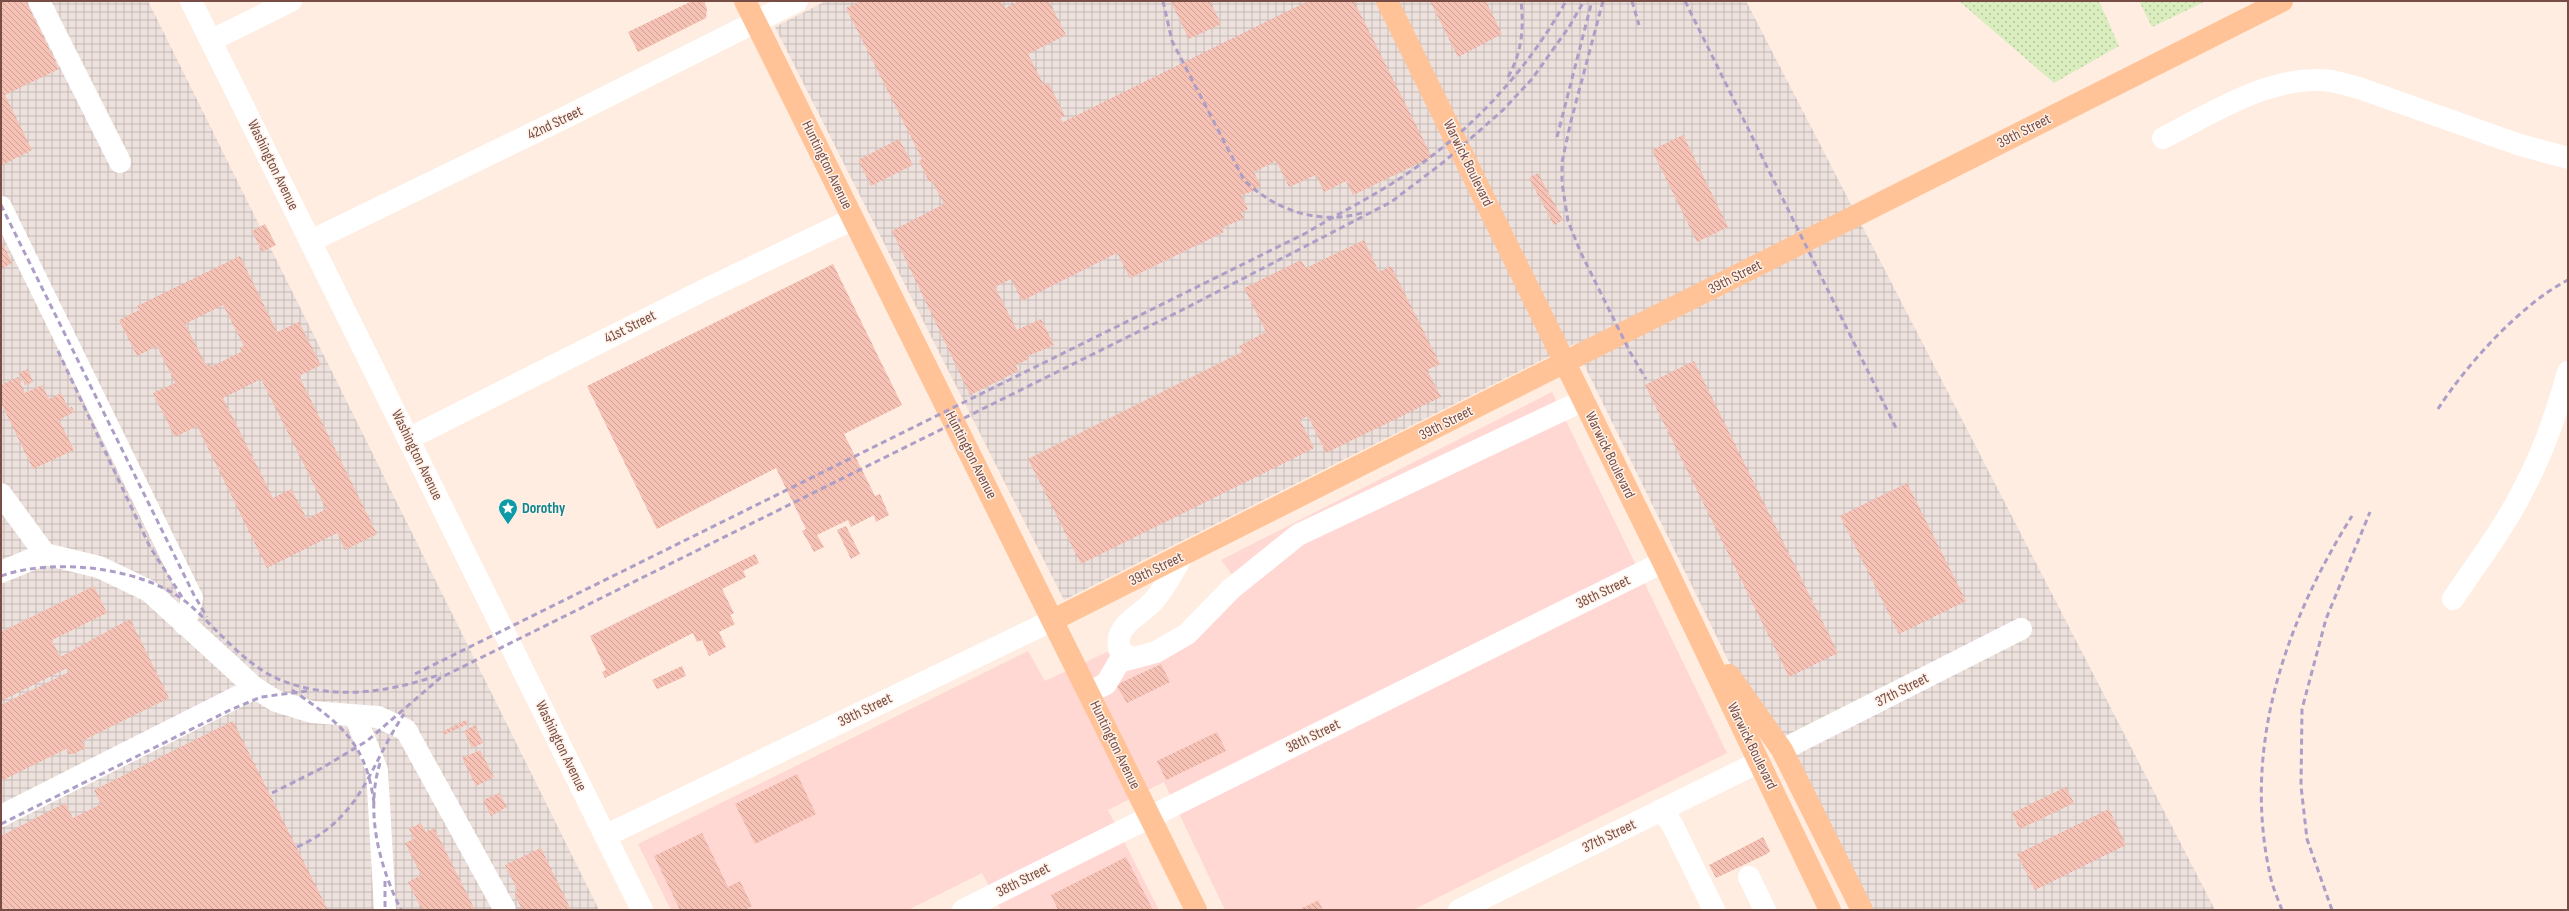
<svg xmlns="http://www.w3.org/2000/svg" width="2569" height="911" font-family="'Sofia Sans Condensed',sans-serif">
<defs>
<pattern id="industrial-grid" width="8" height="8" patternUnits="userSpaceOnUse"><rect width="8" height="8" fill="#ece1dc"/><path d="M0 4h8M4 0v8" fill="none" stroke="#c4b9b4"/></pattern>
<pattern id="grass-dots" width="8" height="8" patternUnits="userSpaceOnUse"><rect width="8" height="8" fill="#daedbe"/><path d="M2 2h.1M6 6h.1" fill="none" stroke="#b6c29c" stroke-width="1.8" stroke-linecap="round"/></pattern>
<pattern id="building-back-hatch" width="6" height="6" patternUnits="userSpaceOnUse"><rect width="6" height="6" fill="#f6c2b5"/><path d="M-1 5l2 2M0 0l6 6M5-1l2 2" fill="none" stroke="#cca095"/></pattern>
</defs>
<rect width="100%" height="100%" fill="#feede0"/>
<path fill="#ffd8d4" d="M1552 392 1727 753 1413 910H1225L1164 782 1108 810 1159 910H1001L982 873 908 910H671L638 844 1028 651 1045 681 1107 652 1142 649 1170 639 1233 576 1221 560Z"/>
<g fill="url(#industrial-grid)">
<path d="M1 1H148L599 910H1Z"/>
<path d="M826 1H1746L2215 910H1850L1574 344 1064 600 775 27Z"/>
</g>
<g fill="url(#grass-dots)">
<path d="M1959 1H2099L2119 46 2054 83Z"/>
<path d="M2139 1H2206L2152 27Z"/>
</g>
<g fill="url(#building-back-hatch)" fill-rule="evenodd">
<path d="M1 1H26L59 69 5 95 32 150 2 165Z"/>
<path d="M692 1H704L707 9 706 18 638 52 628 32Z"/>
<path d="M860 1H1001L1005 8 1019 1H1049L1066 35 1028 54 1044 85 1048 82 1065 116 1060 118 1063 122 1308 1H1354L1432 157 1353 195 1346 181 1324 192 1316 175 1289 187 1276 161 1254 172 1261 186 1253 189 1254 191 1241 195 1248 209 1241 213 1244 218 1222 228 1224 232 1130 278 1117 253 1022 301 1011 279 995 287 1017 330 1041 319 1054 345 1028 356 1029 359 1016 365 1018 371 970 395 892 231 944 204 932 181 929 182 919 161 922 159 846 8Z"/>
<path d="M1174 1H1210L1221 24 1189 39 1171 2Z"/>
<path d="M1430 1H1486L1502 34 1458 57Z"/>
<path d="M1683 135 1728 227 1697 242 1652 150Z"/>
<path d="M899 139 913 165 871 186 858 160Z"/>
<path d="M1538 173 1563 220 1554 225 1529 178Z"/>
<path d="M265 224 276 245 262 252 252 231Z"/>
<path d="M1364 240 1379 272 1391 266 1440 364 1427 370 1441 397 1326 453 1308 416 1300 420 1314 448 1081 564 1028 459 1242 352 1239 346 1266 332 1244 288 1301 260 1306 268Z"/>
<path d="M1 241 12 263 1 269Z"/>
<path d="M240 256 277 332 299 322 321 365 299 376 377 534 345 550 337 533 267 568 197 426 175 437 153 393 175 383 157 346 137 356 119 320 139 310 137 306ZM223 305 244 346 240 348 241 352 211 367 209 363 206 365 185 324ZM261 379 326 509 307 519 291 489 273 498 223 398Z"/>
<path d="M833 264 902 405 844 434 875 496 880 494 889 515 876 522 874 515 851 527 848 520 823 532 817 535 824 547 814 552 802 531 806 529 776 468 657 529 587 386Z"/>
<path d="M1694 361 1838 653 1789 677 1645 385Z"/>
<path d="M28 369 33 382 25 385 19 373Z"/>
<path d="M18 377 25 393 42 385 49 399 61 393 68 408 72 407 74 412 59 420 74 450 33 469 1 403V385Z"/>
<path d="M1907 483 1966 601 1899 634 1840 516Z"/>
<path d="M846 526 860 554 851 559 837 530Z"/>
<path d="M755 554 759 563 743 571 746 577 722 589 734 613 730 615 735 624 719 632 726 647 709 656 702 640 697 642 693 633 605 678 602 672 606 670 590 636Z"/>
<path d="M94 586 107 613 52 640 60 657 130 619 169 698 82 741 86 748 73 754H69L66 749 1 781V705L69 672 67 668 1 701V632Z"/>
<path d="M1161 664 1170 682 1127 703 1116 685Z"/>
<path d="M682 666 686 676 657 689 652 680Z"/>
<path d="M466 720 468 724 444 735 442 732Z"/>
<path d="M233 721 328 910H1V836L65 803 73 818 101 804 94 790Z"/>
<path d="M475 725 483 743 472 748 464 731Z"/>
<path d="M1217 732 1226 751 1166 780 1157 761Z"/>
<path d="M480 750 494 777 476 786 462 758Z"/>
<path d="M797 774 816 814 755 844 735 804Z"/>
<path d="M2066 787 2074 803 2020 829 2012 813Z"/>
<path d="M499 793 507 807 491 816 483 800Z"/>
<path d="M2109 809 2126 845 2035 890 2017 854Z"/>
<path d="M421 823 426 832 434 828 475 910H422L408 882 421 875 405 843 414 839 409 829Z"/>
<path d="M702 833 728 887 740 881 752 906 745 910H680L654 856Z"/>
<path d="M1763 837 1770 851 1767 854 1716 878 1709 865Z"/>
<path d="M541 848 571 910H522L515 895 517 889 505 865Z"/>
<path d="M1126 857 1153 910H1058L1051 895Z"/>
<path d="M1318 900 1323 910H1298L1317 901Z"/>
</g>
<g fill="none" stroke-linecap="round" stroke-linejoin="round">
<g stroke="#fff" stroke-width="22">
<path d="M39 1 120 162"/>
<path d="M191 1 642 910"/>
<path d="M212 40 291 1"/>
<path d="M2163 138C2214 112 2273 73 2332 81 2341 83 2351 86 2359 88L2520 145 2568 158"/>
<path d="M1 207 192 598 185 625"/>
<path d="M311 241 560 120 797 1"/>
<path d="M408 439 702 291 853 219"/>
<path d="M1 494 45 554 99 567 149 591 255 688 276 701 312 712 378 717 406 730 505 910"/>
<path d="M1 572 45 554"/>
<path d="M2453 599C2477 563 2505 527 2524 488 2544 451 2557 412 2568 372"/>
<path d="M1130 658 1119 649C1114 623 1142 616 1155 599 1166 586 1174 571 1182 556"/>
<path d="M1089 692 1106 684 1119 662 1156 652 1187 634 1231 589 1298 535 1584 400"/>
<path d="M355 716 377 770 385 910"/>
<path d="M1782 750 2021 629"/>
<path d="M1661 810 1672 824 1714 910"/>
<path d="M1 816 255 688"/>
<path d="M605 836 1053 620"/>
<path d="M1749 877 1765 910"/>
<path d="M963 910 1663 562"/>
<path d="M1459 910 1759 762"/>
</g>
<g stroke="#ffc397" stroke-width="22">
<path d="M745 1 1196 910"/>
<path d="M1387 1 1663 562 1830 910"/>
<path d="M1053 620 2282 1"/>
<path d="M1729 675 1782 750 1862 910"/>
</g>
<g stroke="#ad9ec8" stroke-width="3" stroke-dasharray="6 4" stroke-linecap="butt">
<path d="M1163 1 1172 41 1244 180C1276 211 1320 226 1365 212"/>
<path d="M1603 1 1571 121 1562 162V183L1568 221 1581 253 1630 352 1646 379"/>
<path d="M1632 1 1639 25"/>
<path d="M1685 1 1897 430"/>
<path d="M1508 77C1522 52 1524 29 1521 1"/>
<path d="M1557 137 1592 1"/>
<path d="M1 205 194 595 207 617"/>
<path d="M58 351 150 547 182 597"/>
<path d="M2438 409C2466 365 2522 303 2568 280"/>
<path d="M1 576C54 557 147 567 191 606 219 631 243 663 278 679 329 701 390 693 441 674"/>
<path d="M415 674 1306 233C1341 212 1378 194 1411 171 1475 127 1528 69 1566 1"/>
<path d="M292 690C340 723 366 742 374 803"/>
<path d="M380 763C365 812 379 865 401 910"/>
<path d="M272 793 322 768 367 741 440 678 1186 308 1391 202 1445 161 1503 110 1532 79 1569 27 1584 1"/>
<path d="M1 824 230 710 261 697 307 691"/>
<path d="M297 847C363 817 368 768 404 714"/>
<path d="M385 881V910"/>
<path d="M2282 910C2277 897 2271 883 2269 870 2243 744 2286 621 2352 516"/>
<path d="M2332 910 2307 839 2301 786 2302 709 2326 619 2370 512"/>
</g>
</g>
<defs>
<g id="sight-pin" transform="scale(1)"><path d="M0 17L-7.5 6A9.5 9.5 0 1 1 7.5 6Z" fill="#0f9aa8" stroke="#fff2e9"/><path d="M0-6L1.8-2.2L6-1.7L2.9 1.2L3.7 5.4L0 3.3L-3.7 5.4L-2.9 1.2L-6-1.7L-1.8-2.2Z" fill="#fff"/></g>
</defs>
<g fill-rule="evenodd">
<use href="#sight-pin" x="508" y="508"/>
</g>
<g text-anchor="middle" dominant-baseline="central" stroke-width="3" stroke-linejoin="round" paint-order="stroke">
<g font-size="15" fill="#784d45" stroke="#fff2e9">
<text transform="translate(555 123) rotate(-26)">42nd Street</text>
<text transform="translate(2024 131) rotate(-27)">39th Street</text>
<text transform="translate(1468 163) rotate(64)">Warwick Boulevard</text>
<text transform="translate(273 165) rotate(64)">Washington Avenue</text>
<text transform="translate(827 165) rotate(64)">Huntington Avenue</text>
<text transform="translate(1735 277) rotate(-27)">39th Street</text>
<text transform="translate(630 327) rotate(-27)">41st Street</text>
<text transform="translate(1446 423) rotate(-27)">39th Street</text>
<text transform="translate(417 455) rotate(64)">Washington Avenue</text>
<text transform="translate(971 455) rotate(63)">Huntington Avenue</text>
<text transform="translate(1610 455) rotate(64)">Warwick Boulevard</text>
<text transform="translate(1156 569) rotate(-26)">39th Street</text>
<text transform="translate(1603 592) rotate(-26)">38th Street</text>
<text transform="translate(1902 690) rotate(-27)">37th Street</text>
<text transform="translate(865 710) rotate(-26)">39th Street</text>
<text transform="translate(1313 736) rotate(-26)">38th Street</text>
<text transform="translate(1115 745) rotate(64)">Huntington Avenue</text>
<text transform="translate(561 746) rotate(64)">Washington Avenue</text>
<text transform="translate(1752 746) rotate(64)">Warwick Boulevard</text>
<text transform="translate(1609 836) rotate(-26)">37th Street</text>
<text transform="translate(1023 880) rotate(-27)">38th Street</text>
</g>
<g font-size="15" font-weight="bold" fill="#0d838f" stroke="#fff2e9" text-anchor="start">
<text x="522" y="508">Dorothy</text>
</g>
</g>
<rect width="2569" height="911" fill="none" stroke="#784d45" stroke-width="4"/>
</svg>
